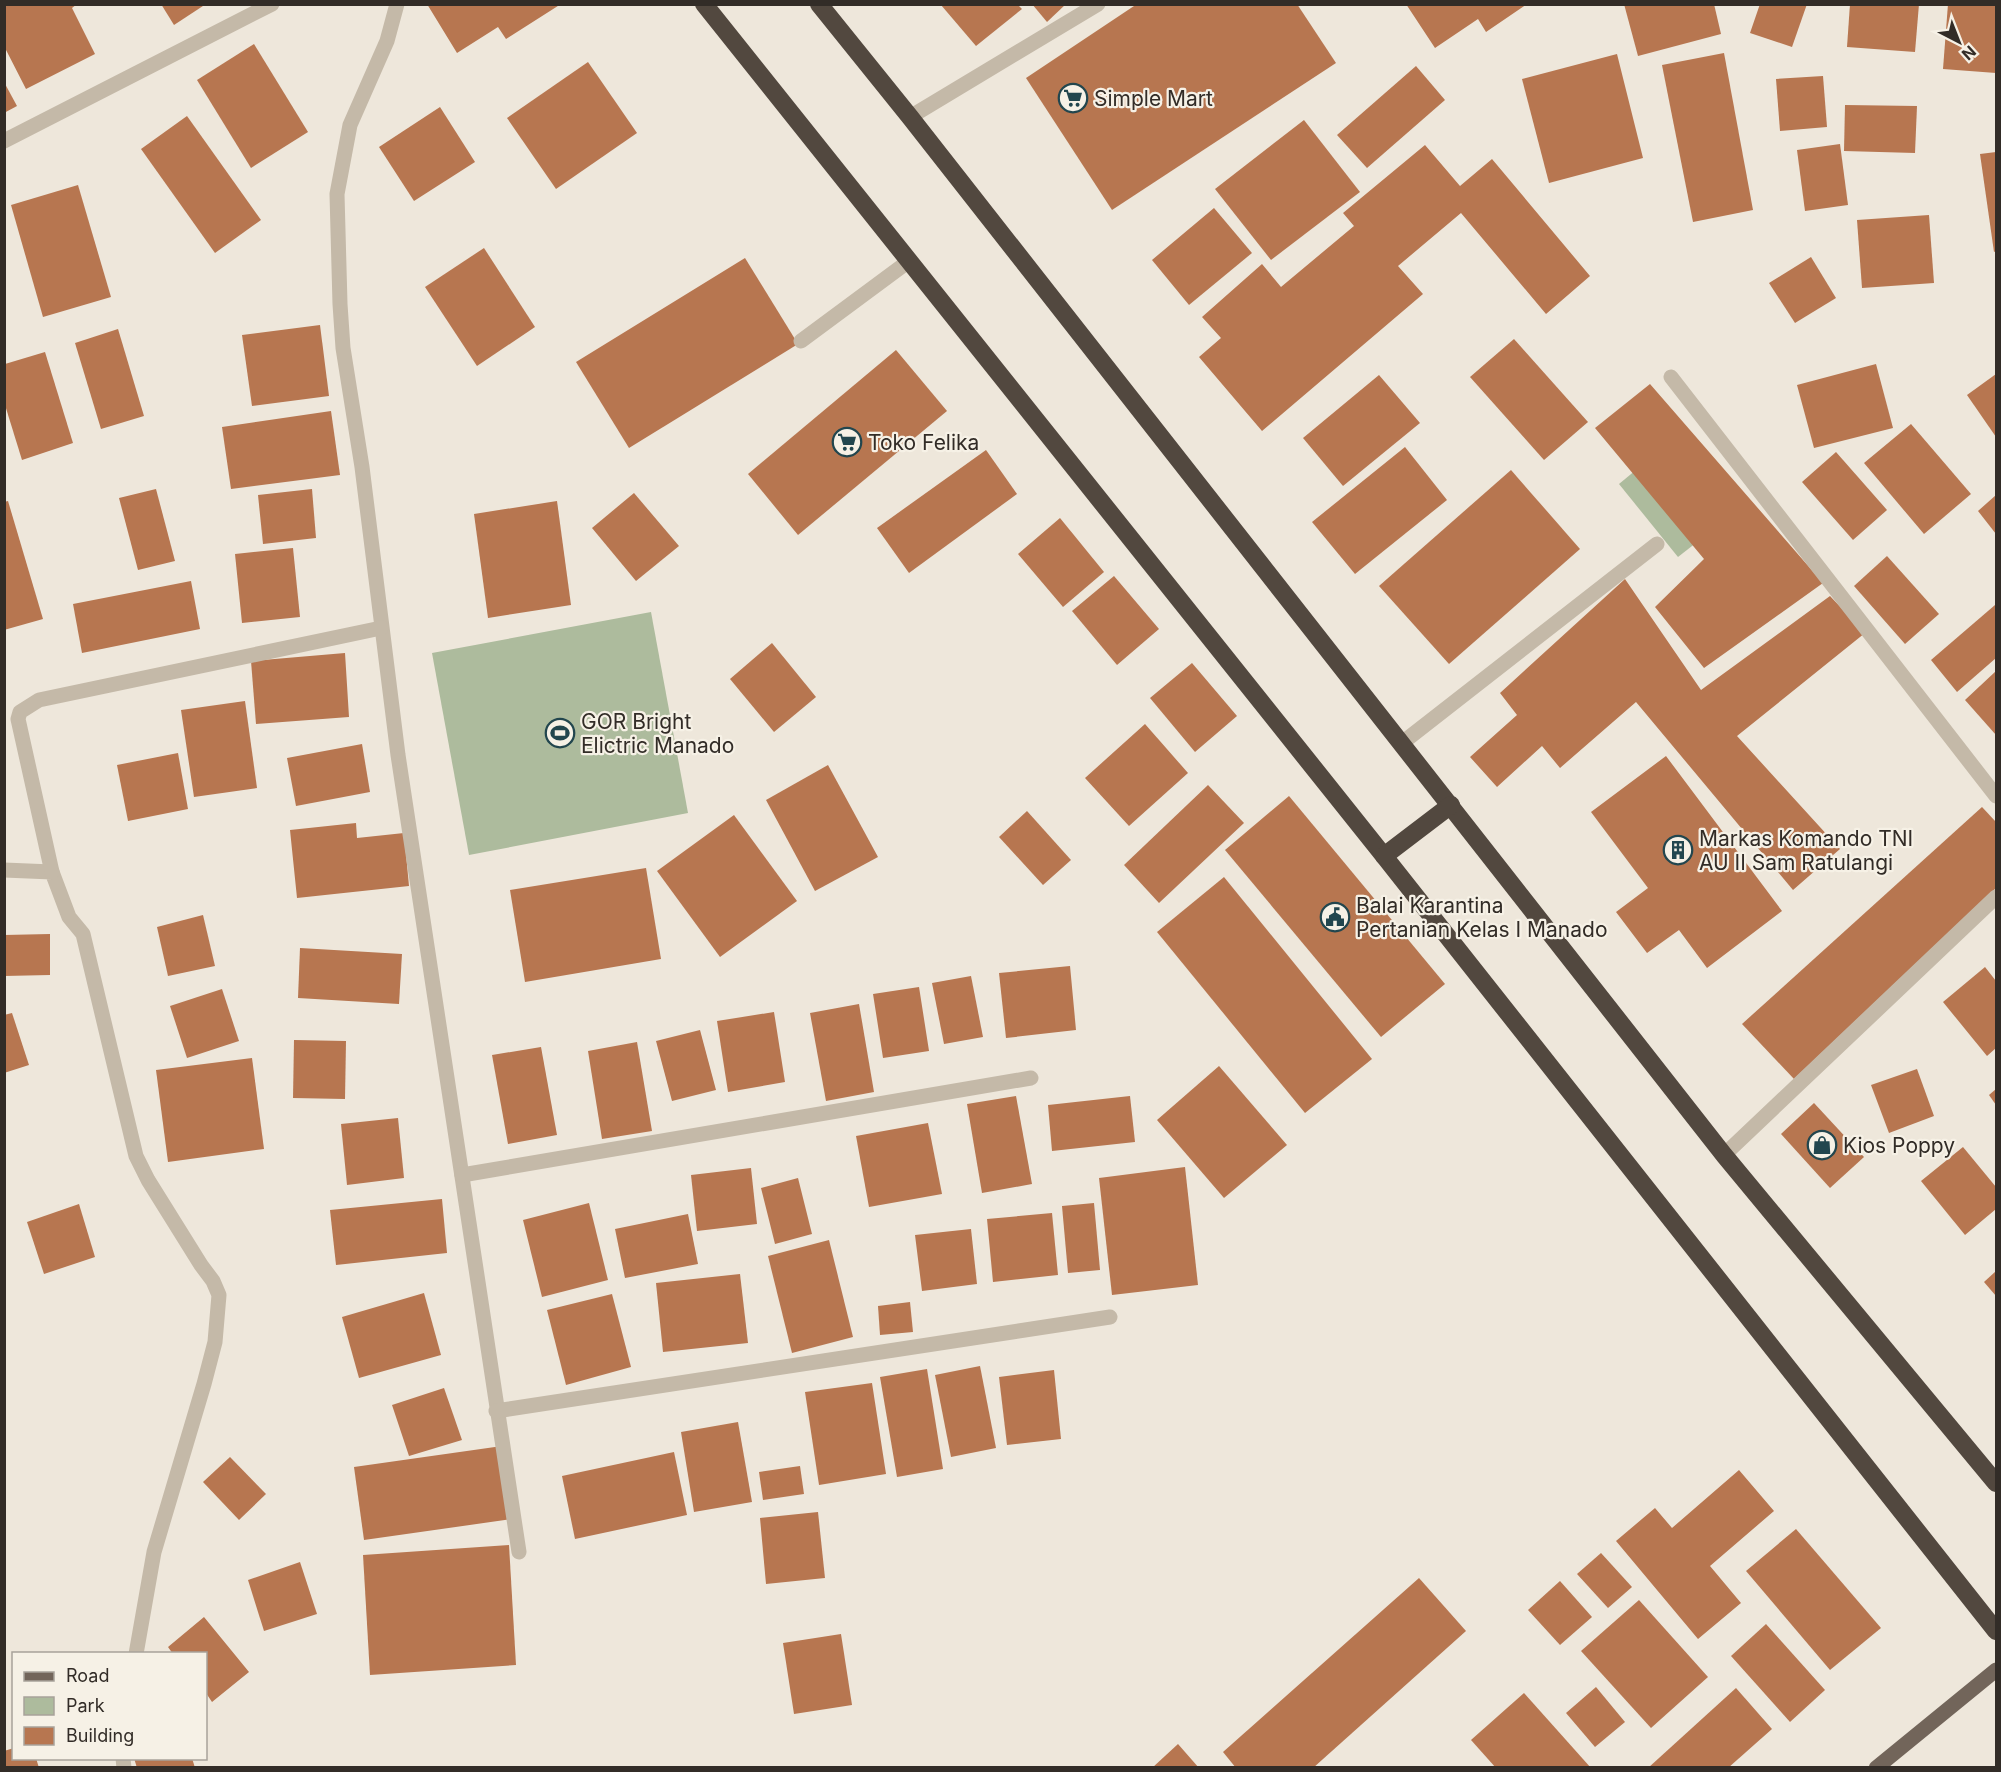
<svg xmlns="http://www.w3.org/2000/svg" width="2001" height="1772" font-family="Inter,sans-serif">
<rect width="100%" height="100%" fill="#eee7db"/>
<g fill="#adbb9d">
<path d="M1648 460 1706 535 1678 557 1619 484Z"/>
<path d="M651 612 688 813 469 855 432 653Z"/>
</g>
<g fill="#b77650">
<path d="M4 4H77L72 8 95 54 26 89 4 46Z"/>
<path d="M161 4H206L174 25Z"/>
<path d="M427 4H561L506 39 498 27 457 53Z"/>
<path d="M1032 4H1066L1047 22Z"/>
<path d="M1137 4H1297L1336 63 1112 210 1026 78Z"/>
<path d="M1406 4H1527L1486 32 1478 19 1435 48Z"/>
<path d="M1624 4H1714L1721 34 1638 56Z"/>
<path d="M1760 4H1807L1792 47 1750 33Z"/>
<path d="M1850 4H1919L1915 52 1847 47Z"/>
<path d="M1948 4H1996V73L1943 69Z"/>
<path d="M941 5H1018L1022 9 976 46Z"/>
<path d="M254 44 308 132 251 168 197 80Z"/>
<path d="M1724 53 1753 210 1693 222 1662 65Z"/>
<path d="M1617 54 1643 158 1549 183 1522 79Z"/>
<path d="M588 62 637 133 556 189 507 118Z"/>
<path d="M1416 66 1445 100 1367 168 1337 135Z"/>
<path d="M1823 76 1827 127 1780 131 1776 79Z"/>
<path d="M4 82 17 106 4 113Z"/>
<path d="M1845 105 1917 106 1915 153 1844 151Z"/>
<path d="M440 107 475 162 414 201 379 147Z"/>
<path d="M187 116 261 220 215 253 141 149Z"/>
<path d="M1304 120 1360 192 1271 260 1215 189Z"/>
<path d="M1840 144 1848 205 1805 211 1797 150Z"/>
<path d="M1425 145 1460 186 1492 159 1590 276 1546 314 1461 213 1398 266 1423 294 1262 431 1199 357 1221 338 1202 317 1262 264 1281 287 1354 226 1343 213Z"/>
<path d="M1996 152V251L1994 252 1980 154Z"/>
<path d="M78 185 111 297 43 317 11 205Z"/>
<path d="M1214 208 1252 253 1189 305 1152 260Z"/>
<path d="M1929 215 1934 283 1862 288 1857 220Z"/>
<path d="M484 248 535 327 477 366 425 287Z"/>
<path d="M1811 257 1836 298 1795 323 1769 283Z"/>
<path d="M745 258 798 344 629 448 576 362Z"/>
<path d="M320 325 329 396 252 406 242 335Z"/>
<path d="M118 329 144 416 101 429 75 343Z"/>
<path d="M1514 339 1588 422 1544 460 1470 377Z"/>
<path d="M896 350 947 411 798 535 748 474Z"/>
<path d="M45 352 73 443 22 460 5 405V364Z"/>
<path d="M1876 364 1893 428 1814 448 1797 385Z"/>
<path d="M1996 374V437L1967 395Z"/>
<path d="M1379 375 1420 423 1343 486 1303 438Z"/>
<path d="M1650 384 1823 583 1704 668 1655 607 1704 559 1595 428Z"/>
<path d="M331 411 340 475 231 489 222 427Z"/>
<path d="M1911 424 1971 494 1924 534 1864 463Z"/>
<path d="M1405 447 1447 500 1355 574 1312 522Z"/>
<path d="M986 450 1017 494 909 573 877 528Z"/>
<path d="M1836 452 1887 510 1853 540 1802 482Z"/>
<path d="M1511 470 1580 549 1449 664 1379 586Z"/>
<path d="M156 489 175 561 138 570 119 498Z"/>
<path d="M312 489 316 538 263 544 258 495Z"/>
<path d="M634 493 679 546 636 581 592 528Z"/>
<path d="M1996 495V534L1978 511Z"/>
<path d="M8 501 43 619 4 630V502Z"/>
<path d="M557 501 571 605 488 618 474 514Z"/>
<path d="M1060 518 1104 572 1063 607 1018 554Z"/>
<path d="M293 548 300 617 242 623 235 554Z"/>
<path d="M1887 556 1939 614 1905 644 1854 586Z"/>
<path d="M1114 576 1159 629 1117 665 1072 611Z"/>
<path d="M1625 579 1701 690 1830 596 1865 633 1737 736 1840 849 1793 890 1636 702 1560 768 1542 746 1497 787 1470 757 1517 715 1500 693Z"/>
<path d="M191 581 200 629 82 653 73 604Z"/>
<path d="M1995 605 1996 658 1957 692 1931 660Z"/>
<path d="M772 643 816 697 774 732 730 679Z"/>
<path d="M345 653 349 717 256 724 251 661Z"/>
<path d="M1192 663 1237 716 1195 752 1150 698Z"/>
<path d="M1996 671V735L1965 700Z"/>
<path d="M245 701 257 788 194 797 181 710Z"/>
<path d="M1145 724 1188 773 1129 826 1085 778Z"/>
<path d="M362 744 370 792 296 806 287 758Z"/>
<path d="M178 753 188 809 128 821 117 765Z"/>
<path d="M1666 756 1782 911 1707 968 1679 930 1647 953 1616 912 1648 888 1591 812Z"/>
<path d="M828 765 878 857 815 891 766 800Z"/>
<path d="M1208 785 1244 823 1159 903 1124 865Z"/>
<path d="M1289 796 1445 984 1381 1037 1225 850Z"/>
<path d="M1982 807 1996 822V888L1794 1079 1742 1024Z"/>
<path d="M1027 811 1071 860 1043 885 999 837Z"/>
<path d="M734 815 797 901 720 957 657 871Z"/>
<path d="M356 823 357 838 404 833 409 886 297 898 290 830Z"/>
<path d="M646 868 661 959 525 982 510 890Z"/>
<path d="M1224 877 1372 1059 1305 1113 1157 932Z"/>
<path d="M203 915 215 966 168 976 157 927Z"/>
<path d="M50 934V975L4 976V935Z"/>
<path d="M300 948 402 954 399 1004 298 998Z"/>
<path d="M1070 966 1076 1030 1006 1038 999 973Z"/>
<path d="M1985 967 1996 981V1048L1987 1056 1943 1002Z"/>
<path d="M971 976 983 1037 944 1044 932 983Z"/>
<path d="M919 987 929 1051 883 1058 873 994Z"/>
<path d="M222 989 239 1041 187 1058 170 1006Z"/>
<path d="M859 1004 874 1092 826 1101 810 1013Z"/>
<path d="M774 1012 785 1082 728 1092 717 1021Z"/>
<path d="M12 1013 29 1065 4 1073V1015Z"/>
<path d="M700 1030 716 1090 672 1101 656 1041Z"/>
<path d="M294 1040 346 1041 345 1099 293 1098Z"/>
<path d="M637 1042 652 1131 602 1139 588 1051Z"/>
<path d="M541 1047 557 1135 508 1144 492 1055Z"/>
<path d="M252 1058 264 1149 168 1162 156 1070Z"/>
<path d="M1219 1066 1287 1145 1224 1198 1157 1120Z"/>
<path d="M1917 1069 1934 1116 1889 1133 1871 1085Z"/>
<path d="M1996 1089V1105L1989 1095Z"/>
<path d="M1016 1096 1032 1184 982 1193 967 1104Z"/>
<path d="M1130 1096 1135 1142 1052 1151 1048 1105Z"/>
<path d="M1814 1103 1864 1157 1830 1188 1781 1134Z"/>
<path d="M398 1118 404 1178 347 1185 341 1124Z"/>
<path d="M928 1123 942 1194 869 1207 856 1136Z"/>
<path d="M1963 1147 1996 1187V1209L1965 1235 1921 1181Z"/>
<path d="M1185 1167 1198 1285 1112 1295 1099 1178Z"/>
<path d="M751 1168 757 1224 697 1231 691 1175Z"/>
<path d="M798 1178 812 1234 775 1244 761 1188Z"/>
<path d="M442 1199 447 1253 336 1265 330 1210Z"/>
<path d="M589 1203 608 1280 542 1297 523 1220Z"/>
<path d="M1094 1203 1100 1270 1068 1273 1062 1206Z"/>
<path d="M79 1204 95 1257 44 1274 27 1222Z"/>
<path d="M1052 1213 1058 1275 993 1282 987 1219Z"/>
<path d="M688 1214 698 1264 625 1278 615 1229Z"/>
<path d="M971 1229 977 1284 922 1291 915 1235Z"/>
<path d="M829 1240 853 1337 792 1353 768 1256Z"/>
<path d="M1996 1271V1296L1984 1282Z"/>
<path d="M740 1274 748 1343 663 1352 656 1283Z"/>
<path d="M424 1293 441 1355 359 1378 342 1317Z"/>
<path d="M612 1294 631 1367 566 1385 547 1310Z"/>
<path d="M910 1302 913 1332 880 1335 878 1306Z"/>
<path d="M980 1366 996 1448 951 1457 935 1375Z"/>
<path d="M927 1369 943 1469 897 1477 880 1377Z"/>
<path d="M1054 1370 1061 1439 1007 1445 999 1377Z"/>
<path d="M872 1383 886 1474 819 1485 805 1392Z"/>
<path d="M444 1388 462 1440 409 1456 392 1405Z"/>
<path d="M738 1422 752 1502 694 1512 681 1432Z"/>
<path d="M502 1446 512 1519 364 1540 354 1467Z"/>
<path d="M674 1452 687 1515 575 1539 562 1476Z"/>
<path d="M230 1457 266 1494 239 1520 203 1482Z"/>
<path d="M800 1466 804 1494 763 1500 759 1472Z"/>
<path d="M1739 1470 1774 1511 1710 1566 1741 1603 1698 1639 1616 1541 1655 1508 1672 1528Z"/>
<path d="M818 1512 825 1578 766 1584 760 1518Z"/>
<path d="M1796 1529 1881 1628 1830 1670 1746 1571Z"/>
<path d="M509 1545 516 1665 370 1675 363 1555Z"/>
<path d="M1601 1553 1632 1587 1608 1608 1577 1574Z"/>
<path d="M300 1562 317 1614 264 1631 248 1580Z"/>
<path d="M1419 1578 1466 1631 1313 1768H1236L1223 1752Z"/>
<path d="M1560 1581 1592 1617 1560 1645 1528 1610Z"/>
<path d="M1639 1600 1708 1677 1651 1728 1581 1651Z"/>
<path d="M204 1617 249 1672 212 1702 206 1693V1654H173L168 1647Z"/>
<path d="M1766 1624 1825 1690 1790 1722 1731 1656Z"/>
<path d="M841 1634 852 1705 794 1714 783 1643Z"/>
<path d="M1596 1687 1625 1722 1595 1747 1566 1713Z"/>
<path d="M1736 1688 1772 1729 1728 1768H1648Z"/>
<path d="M1524 1693 1591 1768H1496L1471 1740Z"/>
<path d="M1178 1744 1199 1768H1152Z"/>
<path d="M14 1748V1758H36L39 1768H4V1751Z"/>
<path d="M134 1758H192L195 1768H137Z"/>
</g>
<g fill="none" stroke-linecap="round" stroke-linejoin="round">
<g stroke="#c4b9a8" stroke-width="15">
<path d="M801 341 909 261"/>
<path d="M1402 743 1657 544"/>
</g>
<g stroke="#c4b9a8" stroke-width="15">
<path d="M397 4 387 41 350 125 337 194 340 304 343 348 362 467 398 755 519 1552"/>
<path d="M910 117 1098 4"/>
<path d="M4 141 272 4"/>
<path d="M1671 377 1996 796"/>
<path d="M4 870 52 872 69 917 83 934 136 1156 148 1180 201 1265 213 1281 219 1295 215 1342 204 1384 154 1552 136 1654"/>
<path d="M52 872 18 719 20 712 39 700 381 628"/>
<path d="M1724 1155 1996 897"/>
<path d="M462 1175 1031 1078"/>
<path d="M496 1411 1110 1317"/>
<path d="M123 1758 124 1768"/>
</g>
<path stroke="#72655a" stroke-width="15" d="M1876 1768 1996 1670"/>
<g stroke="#52483f" stroke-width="18">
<path d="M704 4 1384 856 1996 1631"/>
<path d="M819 4 910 117 1724 1155 1996 1483"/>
<path d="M1384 856 1451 805"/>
</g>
</g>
<defs>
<g id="supermarket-ring" transform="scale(1.5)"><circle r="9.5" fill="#f6f1e6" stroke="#22464e" stroke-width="1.5"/><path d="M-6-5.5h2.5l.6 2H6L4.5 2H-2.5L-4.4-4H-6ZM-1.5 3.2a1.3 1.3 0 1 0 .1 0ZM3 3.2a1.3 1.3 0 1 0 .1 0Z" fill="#22464e"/></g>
<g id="stadium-ring" transform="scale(1.5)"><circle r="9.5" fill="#f6f1e6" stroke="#22464e" stroke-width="1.5"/><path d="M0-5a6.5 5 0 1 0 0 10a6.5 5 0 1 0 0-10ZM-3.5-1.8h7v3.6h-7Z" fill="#22464e"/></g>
<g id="building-ring" transform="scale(1.5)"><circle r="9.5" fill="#f6f1e6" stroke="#22464e" stroke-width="1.5"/><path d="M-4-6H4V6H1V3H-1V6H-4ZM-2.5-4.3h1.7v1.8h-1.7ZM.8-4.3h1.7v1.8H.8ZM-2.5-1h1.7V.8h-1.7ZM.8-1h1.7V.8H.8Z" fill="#22464e"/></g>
<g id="civic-ring" transform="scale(1.5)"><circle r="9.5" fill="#f6f1e6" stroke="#22464e" stroke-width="1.5"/><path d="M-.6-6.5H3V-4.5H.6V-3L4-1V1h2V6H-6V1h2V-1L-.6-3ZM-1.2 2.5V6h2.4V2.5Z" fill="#22464e"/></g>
<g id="shop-ring" transform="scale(1.5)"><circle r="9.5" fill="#f6f1e6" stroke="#22464e" stroke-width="1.5"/><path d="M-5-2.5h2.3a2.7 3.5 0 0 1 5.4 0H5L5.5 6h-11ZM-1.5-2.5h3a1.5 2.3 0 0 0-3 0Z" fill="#22464e"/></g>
</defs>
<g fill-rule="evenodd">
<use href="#supermarket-ring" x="1073" y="98"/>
<use href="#supermarket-ring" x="847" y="442"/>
<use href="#stadium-ring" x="560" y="733"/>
<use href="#building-ring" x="1678" y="850"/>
<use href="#civic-ring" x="1335" y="917"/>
<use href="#shop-ring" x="1822" y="1145"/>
</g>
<g text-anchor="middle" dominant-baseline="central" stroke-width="4.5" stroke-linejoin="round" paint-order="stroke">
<g font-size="21" fill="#322c27" stroke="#f6f1e6" text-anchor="start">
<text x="1094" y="98">Simple Mart</text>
<text x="868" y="442">Toko Felika</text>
<text x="581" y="721">GOR Bright<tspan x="581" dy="24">Elictric Manado</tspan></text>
<text x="1699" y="838">Markas Komando TNI<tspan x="1699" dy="24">AU II Sam Ratulangi</tspan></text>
<text x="1356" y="905">Balai Karantina<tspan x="1356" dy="24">Pertanian Kelas I Manado</tspan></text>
<text x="1843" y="1145">Kios Poppy</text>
</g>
</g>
<rect width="2001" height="1772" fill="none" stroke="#322c27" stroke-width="12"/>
<rect x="12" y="1652" width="195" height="108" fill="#f6f1e6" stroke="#a8a29a" stroke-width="1.5"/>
<rect x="24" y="1672" width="30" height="9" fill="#72655a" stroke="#a8a29a" stroke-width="1.5"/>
<text x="66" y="1682" font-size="18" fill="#322c27">Road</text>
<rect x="24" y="1697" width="30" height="18" fill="#adbb9d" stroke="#a8a29a" stroke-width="1.5"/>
<text x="66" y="1712" font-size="18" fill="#322c27">Park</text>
<rect x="24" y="1727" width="30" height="18" fill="#b77650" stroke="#a8a29a" stroke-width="1.5"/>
<text x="66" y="1742" font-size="18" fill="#322c27">Building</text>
<g transform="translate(1959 42) rotate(138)" stroke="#f6f1e6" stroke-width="4.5" paint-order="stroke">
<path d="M0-4.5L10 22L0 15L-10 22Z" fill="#322c27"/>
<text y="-9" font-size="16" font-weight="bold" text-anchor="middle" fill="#322c27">N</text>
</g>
</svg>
